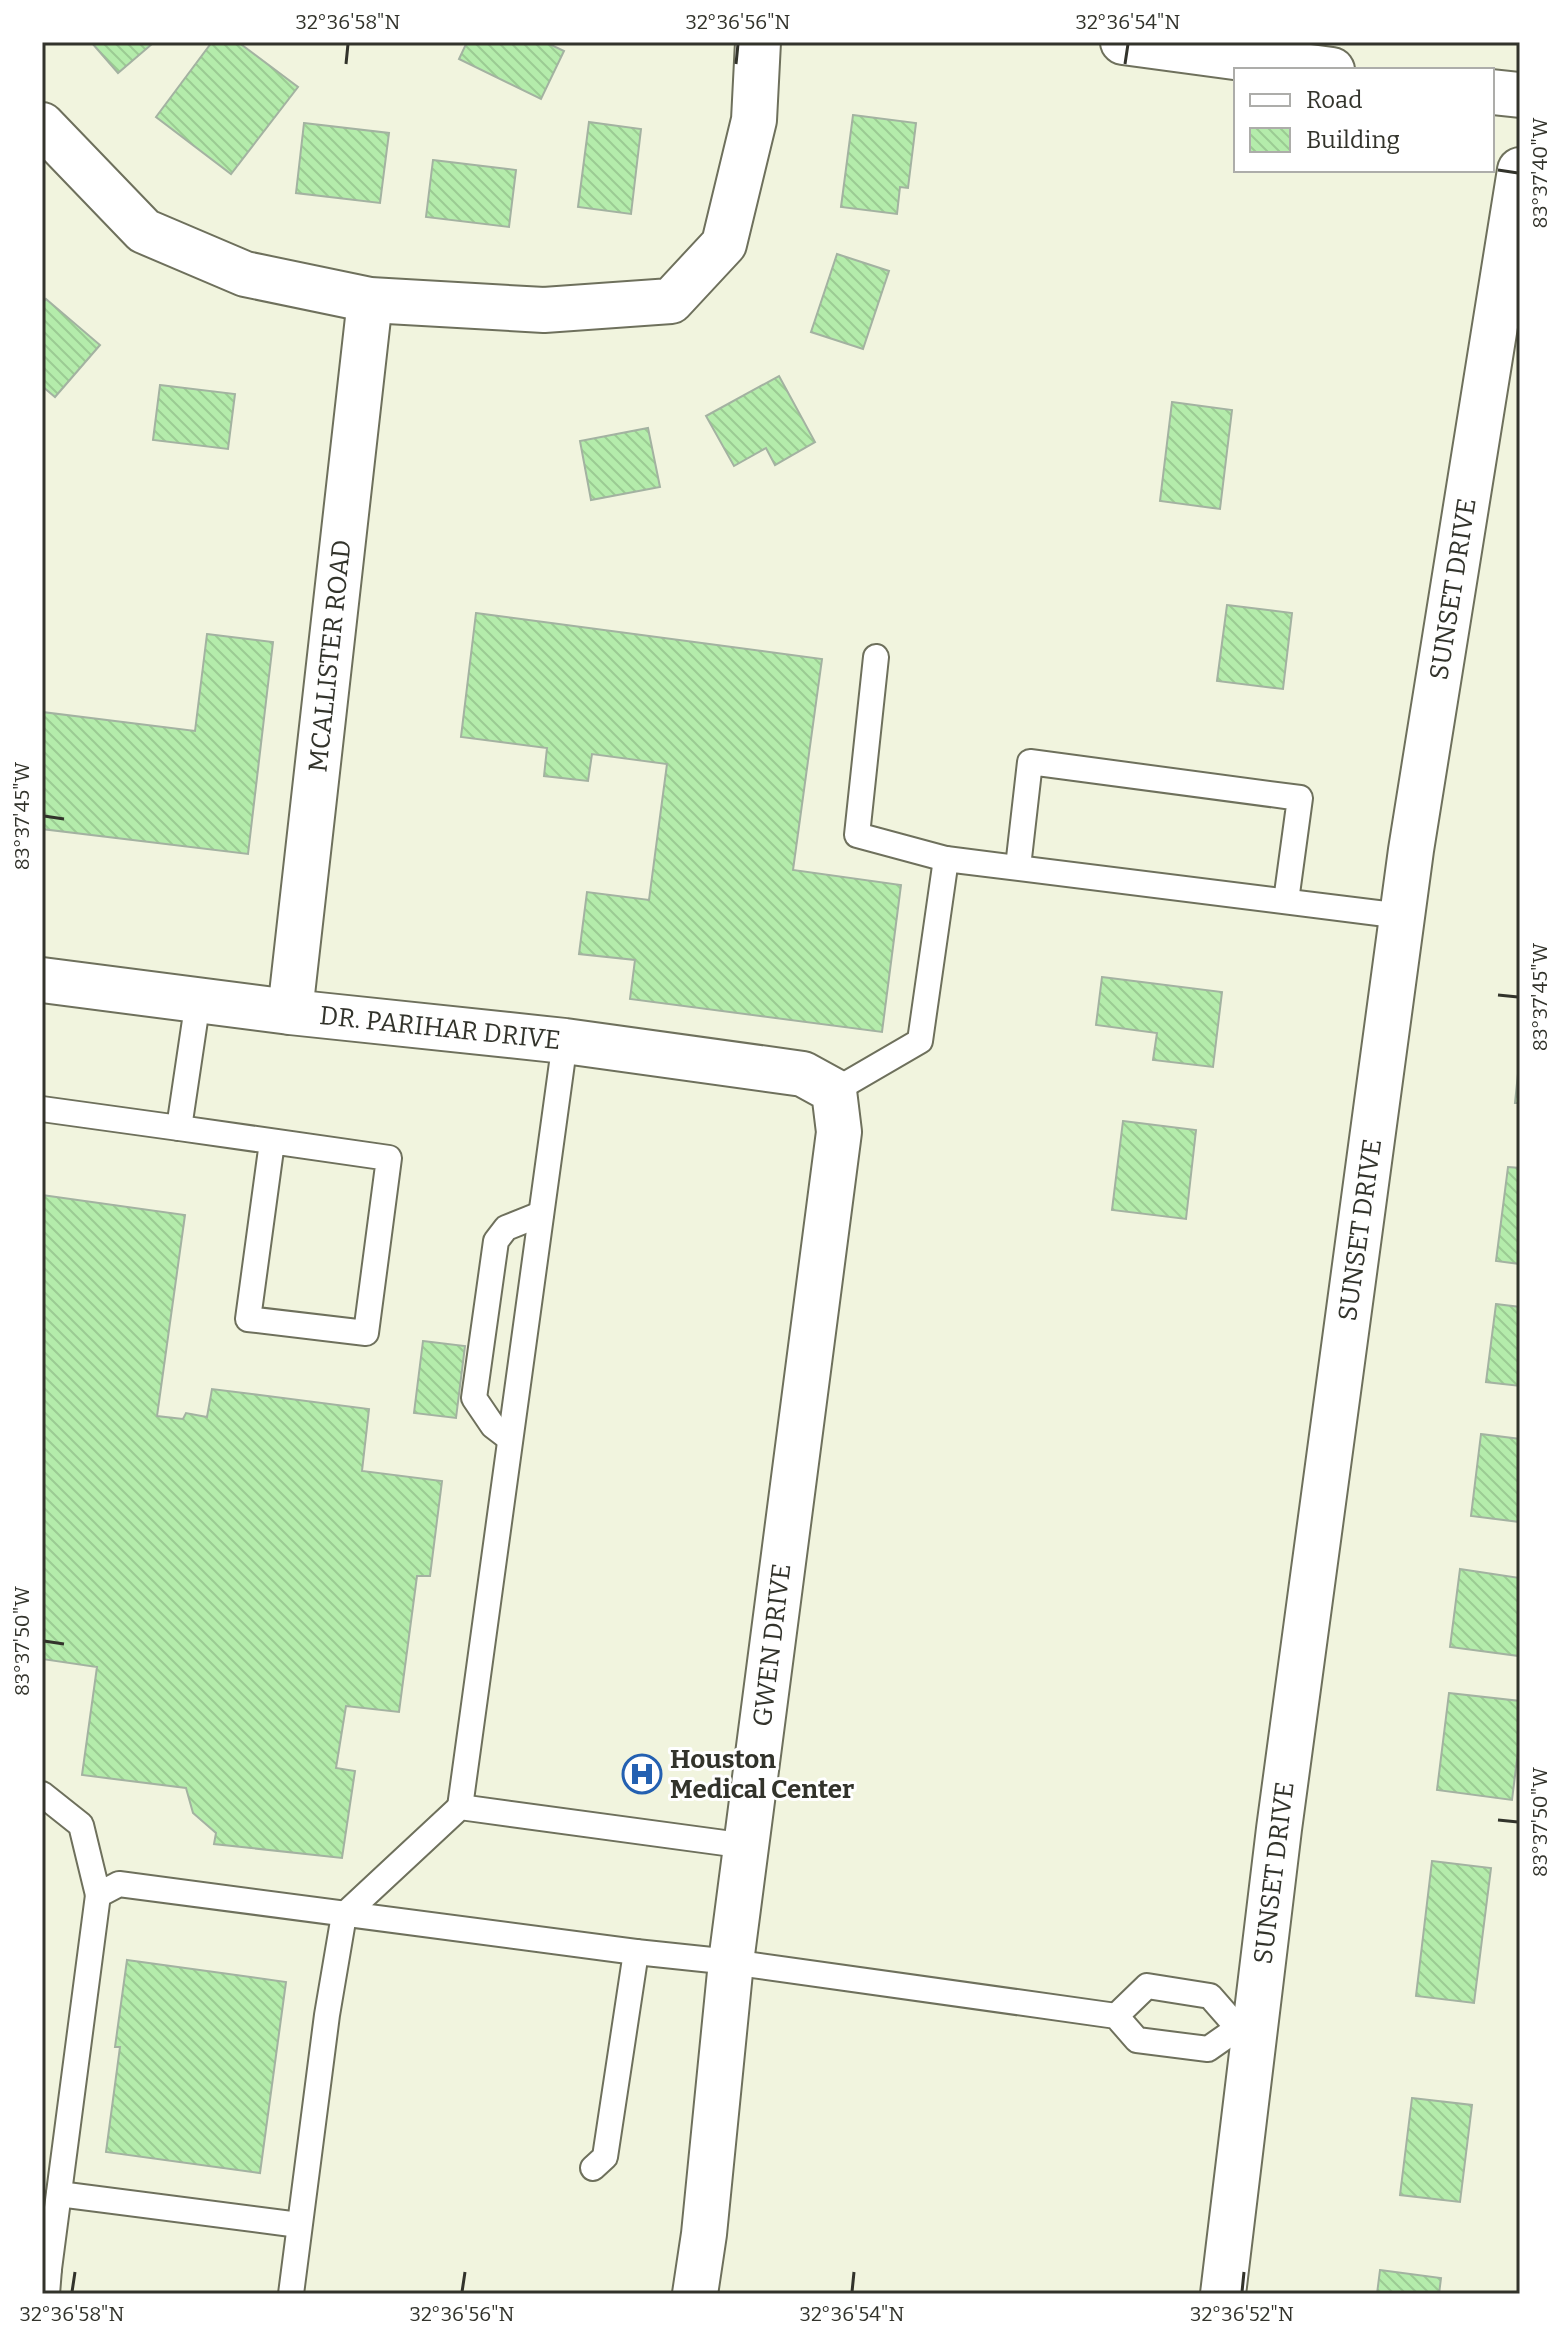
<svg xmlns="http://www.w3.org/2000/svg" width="1562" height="2336" font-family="Bitter,serif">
<defs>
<pattern id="building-back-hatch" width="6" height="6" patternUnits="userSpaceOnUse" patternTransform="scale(2)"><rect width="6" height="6" fill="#b4ecab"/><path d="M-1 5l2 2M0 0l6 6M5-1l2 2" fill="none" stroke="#9bcb93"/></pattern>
</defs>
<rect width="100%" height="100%" fill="#f1f4de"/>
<g fill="url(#building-back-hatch)" stroke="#a3b2a1" stroke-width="2">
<path d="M91 42H150L152 44 118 73Z"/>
<path d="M212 42H238L298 87 231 174 156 117Z"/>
<path d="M467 42H545L564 51 541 99 459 59Z"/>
<path d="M853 115 916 123 908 188 900 187 897 214 841 207Z"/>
<path d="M589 122 641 129 631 214 578 207Z"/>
<path d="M304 123 389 133 380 203 296 193Z"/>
<path d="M433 160 516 170 509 227 426 217Z"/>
<path d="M837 254 889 271 863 349 811 332Z"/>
<path d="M46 299 100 345 55 397 42 386V304Z"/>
<path d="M779 376 815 442 775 465 766 448 734 466 706 416Z"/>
<path d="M160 385 235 394 228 449 153 440Z"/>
<path d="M1172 402 1232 410 1220 509 1160 501Z"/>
<path d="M648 428 660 487 591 500 580 441Z"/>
<path d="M1227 605 1292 613 1283 689 1217 681Z"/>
<path d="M476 613 822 659 793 870 901 885 882 1032 630 999 635 960 579 954 587 892 649 900 667 764 592 754 588 781 544 776 547 748 461 737Z"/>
<path d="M207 634 273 642 248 854 42 829V712L195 731Z"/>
<path d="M1102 977 1222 992 1213 1067 1153 1060 1157 1033 1096 1025Z"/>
<path d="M1520 1054V1103H1515Z"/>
<path d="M1123 1121 1196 1130 1186 1219 1112 1210Z"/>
<path d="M1508 1167 1520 1168V1264L1496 1261Z"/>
<path d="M42 1195 185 1215 157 1416 183 1419 186 1413 207 1417 212 1389 369 1409 362 1471 442 1481 430 1576H417L399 1712 346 1706 336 1768 355 1771 342 1858 214 1844 216 1833 193 1813 186 1788 82 1775 97 1667 42 1659Z"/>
<path d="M1496 1304 1520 1307V1386L1486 1382Z"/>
<path d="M423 1341 465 1346 456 1418 414 1413Z"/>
<path d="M1481 1434 1520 1439V1522L1471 1516Z"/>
<path d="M1460 1569 1520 1578 1519 1656 1450 1647Z"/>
<path d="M1449 1693 1520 1701V1735L1512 1800 1437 1790Z"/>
<path d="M1432 1861 1491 1868 1474 2003 1416 1996Z"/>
<path d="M127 1960 286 1982 260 2173 106 2152 120 2047H115Z"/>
<path d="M1412 2098 1472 2105 1460 2202 1400 2195Z"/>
<path d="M1380 2270 1441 2278 1439 2294H1377Z"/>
</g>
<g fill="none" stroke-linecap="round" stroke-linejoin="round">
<g stroke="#6e705c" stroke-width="28">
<g id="service">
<path d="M876 657 857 835 946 859"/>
<path d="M1018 867 1030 762 1300 798 1286 901"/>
<path d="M834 1091 920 1041 946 859 1402 916"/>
<path d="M42 1109 179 1128 198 1000"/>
<path d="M179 1128 389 1158 366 1333 248 1319 272 1142"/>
<path d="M510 1439 493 1426 474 1398 496 1241 506 1228 541 1214"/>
<path d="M42 1794 81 1825 98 1895"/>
<path d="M460 1807 565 1041"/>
<path d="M1116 2016 1147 1986 1210 1996 1238 2028 1254 2030"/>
<path d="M593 2168 605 2157 636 1952 731 1962 1116 2016 1137 2040 1208 2049 1238 2028"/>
<path d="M59 2194 299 2225"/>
<path d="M42 2268 49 2269 47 2294"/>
<path d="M49 2269 98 1895 119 1884 636 1952"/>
<path d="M291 2294 327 2015 344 1915 460 1807 747 1846"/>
</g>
</g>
<g stroke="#6e705c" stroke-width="48">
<g id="minor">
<path d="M1123 42 1332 70"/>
<path d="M1492 92 1520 95"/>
<path d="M42 125 144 231 245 274 370 300 544 310 671 301 724 244 754 120 758 42"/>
<path d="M42 980 290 1012 565 1041 803 1074 834 1091 839 1132 731 1962 704 2234 695 2294"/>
<path d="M290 1012 370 300"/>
<path d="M1223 2294 1279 1829 1411 850 1520 170"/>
</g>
</g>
<use href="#service" stroke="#fff" stroke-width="24"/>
<use href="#minor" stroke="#fff" stroke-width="44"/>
</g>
<path fill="none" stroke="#32332b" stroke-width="3" d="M346 64 348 44M736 64 738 44M1125 64 1128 44M1498 170 1518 173M44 816 64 819M1498 995 1518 997M44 1641 64 1644M1498 1820 1518 1822M72 2292 75 2272M462 2292 465 2272M852 2292 854 2272M1242 2292 1244 2272"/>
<defs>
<g id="hospital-ring" transform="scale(2)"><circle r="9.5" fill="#fff" stroke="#2360b1" stroke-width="1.5"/><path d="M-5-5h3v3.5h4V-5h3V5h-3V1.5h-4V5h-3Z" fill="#2360b1"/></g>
</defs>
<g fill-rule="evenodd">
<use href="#hospital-ring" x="642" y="1774"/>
</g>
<g text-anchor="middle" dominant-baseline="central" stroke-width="6" stroke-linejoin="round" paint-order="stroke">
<g font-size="26" fill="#32332b" stroke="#fff">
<text transform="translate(1453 589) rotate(-81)">SUNSET DRIVE</text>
<text transform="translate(330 656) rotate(-84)">MCALLISTER ROAD</text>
<text transform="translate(440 1028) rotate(6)">DR. PARIHAR DRIVE</text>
<text transform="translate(1360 1230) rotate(-82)">SUNSET DRIVE</text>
<text transform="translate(772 1645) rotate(-83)">GWEN DRIVE</text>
<text transform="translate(1274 1873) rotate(-83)">SUNSET DRIVE</text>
</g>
<g font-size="26" font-weight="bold" fill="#32332b" stroke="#fff" text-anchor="start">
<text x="670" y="1759">Houston<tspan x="670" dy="30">Medical Center</tspan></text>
</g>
</g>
<rect width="1562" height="2336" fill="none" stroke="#ffffff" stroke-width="88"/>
<rect x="1234" y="68" width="260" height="104" fill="#ffffff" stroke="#adadaa" stroke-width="2"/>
<rect x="1250" y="94" width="40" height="12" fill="#ffffff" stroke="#adadaa" stroke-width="2"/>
<text x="1306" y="108" font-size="24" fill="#32332b">Road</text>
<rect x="1250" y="128" width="40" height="24" fill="url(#building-back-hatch)" stroke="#adadaa" stroke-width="2"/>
<text x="1306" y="148" font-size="24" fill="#32332b">Building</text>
<rect x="44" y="44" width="1474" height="2248" fill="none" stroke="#32332b" stroke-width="3"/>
<g font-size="20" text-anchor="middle" fill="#32332b">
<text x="348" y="29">32°36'58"N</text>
<text x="738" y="29">32°36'56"N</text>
<text x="1128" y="29">32°36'54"N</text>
<text transform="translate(1540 173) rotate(-90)" y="7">83°37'40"W</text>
<text transform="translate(22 816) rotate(-90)" y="7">83°37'45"W</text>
<text transform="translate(1540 997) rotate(-90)" y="7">83°37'45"W</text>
<text transform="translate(22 1641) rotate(-90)" y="7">83°37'50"W</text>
<text transform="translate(1540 1822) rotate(-90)" y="7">83°37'50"W</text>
<text x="72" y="2321">32°36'58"N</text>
<text x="462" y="2321">32°36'56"N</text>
<text x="852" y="2321">32°36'54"N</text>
<text x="1242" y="2321">32°36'52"N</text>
</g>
</svg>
